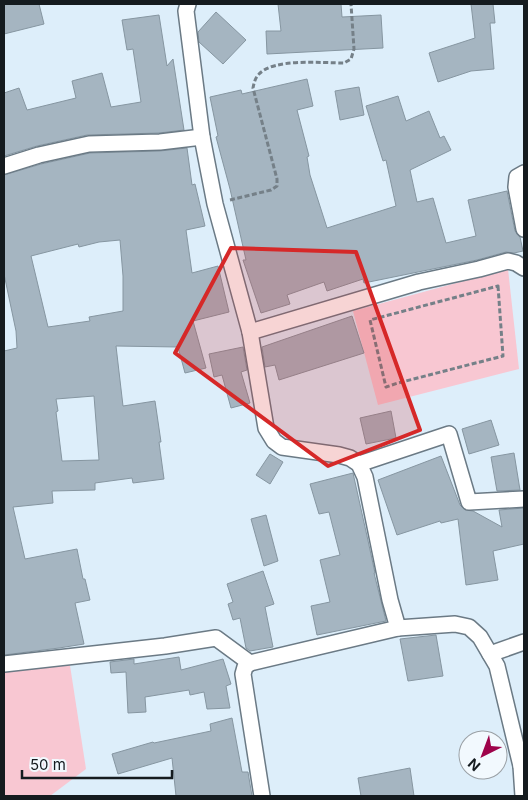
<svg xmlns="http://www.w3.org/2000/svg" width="528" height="800" font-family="Inter,sans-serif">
<rect width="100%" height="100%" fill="#ddeefa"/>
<g fill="#f8c7d2">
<path d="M508 269 519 369 378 405 353 311Z"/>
<path d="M69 659 86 769 50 796H4V666Z"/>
</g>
<g fill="#a5b5c1" stroke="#8696a1" fill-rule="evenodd">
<path d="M4 4H39L44 24 4 34Z"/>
<path d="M278 4H341L342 17 381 15 383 48 267 54 266 31H281Z"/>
<path d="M471 4H493L495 23H490L494 69 471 71 438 82 429 53 475 38Z"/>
<path d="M216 12 246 40 223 64 199 42 198 32Z"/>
<path d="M159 15 167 66 173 59 184 130 159 133 87 135 37 146 4 156V93L19 88 27 110 76 98 72 81 102 73 111 107 141 102 133 49 127 50 122 20Z"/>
<path d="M307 79 313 106 297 110 309 156 307 157 310 175 327 228 396 206 386 160 383 161 366 106 398 96 406 121 429 111 440 138 444 136 451 150 410 170 417 202 433 198 446 243 476 236 468 200 507 191 515 231 520 237 523 251 514 253 506 252 477 260 364 283 363 279 327 291 324 282 287 295 290 304 261 313 243 260H246L230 189 216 137 218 136 210 97 241 90 242 94Z"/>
<path d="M359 87 364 115 340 120 335 91Z"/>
<path d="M187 148 192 185 195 184 205 226 186 230 192 273 218 266 229 312 193 321 206 368 185 373 178 347 116 346 123 406 155 401 161 442H159L164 479 133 483 132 478 95 483V490L52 491 53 503 13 507 25 559 77 549 83 579H85L90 600 75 603 84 644 59 648 4 655V351L17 348 16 331 4 274V175L41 164 90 153 160 151ZM120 240 123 276V311L89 317 90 321 48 327 31 256 78 244 79 247 99 242ZM94 396 99 460 62 461 56 412 58 411 56 399Z"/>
<path d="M352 316 364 353 279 380 275 365 265 367 262 347Z"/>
<path d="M243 347 247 370 241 372 250 403 231 408 222 375 214 377 209 354Z"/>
<path d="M391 411 396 438 366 444 360 418Z"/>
<path d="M491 420 499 445 469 454 462 429Z"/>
<path d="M514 453 520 490 497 491 491 457Z"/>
<path d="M270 454 283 462 270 484 256 475Z"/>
<path d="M441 456 460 505 465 510 473 511 502 527 499 510 524 508V544L493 551 498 580 466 585 458 519 441 523 440 521 397 535 378 480Z"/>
<path d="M353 473 367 536 375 573H374L386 621 317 635 311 606 330 602 320 560 340 555 329 512 319 514 310 484Z"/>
<path d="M266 515 278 561 264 566 251 519Z"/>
<path d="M263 571 274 604 265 607 273 647 250 651 246 648 240 618 233 620 228 604 233 602 227 584Z"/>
<path d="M436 635 443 676 408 681 400 639Z"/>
<path d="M179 657 181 670 223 659 231 684 226 686 230 708 207 709 204 692 190 695 189 690 145 697 146 712 128 713 126 672 111 673 110 662 134 659V664Z"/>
<path d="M232 718 242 772H248L252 796H176L172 758 118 774 112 754 153 742 154 743 211 731 210 724Z"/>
<path d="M410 768 414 796H361L358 778Z"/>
</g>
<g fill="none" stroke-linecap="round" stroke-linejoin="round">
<g stroke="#6b7a85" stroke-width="18">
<g id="street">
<path d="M188 4 186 11 202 137 215 204 250 332 419 282 479 269 508 261 516 263 524 268"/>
<path d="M4 166 39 155 89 144 160 142 202 137"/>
<path d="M524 173 517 177 516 187 524 229"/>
<path d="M250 332 266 428 274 441 282 447 339 455 350 458 359 464 365 477 390 600 398 628"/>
<path d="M359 464 449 434 469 502 524 499"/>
<path d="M490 654 524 642"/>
<path d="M4 664 165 646 216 638 250 663"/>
<path d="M262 796 243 674 245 667 250 663 398 628 455 624 469 627 480 637 497 666 521 766"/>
<path d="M523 796 521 766 524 765"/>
</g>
</g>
<g stroke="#758088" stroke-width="3" stroke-dasharray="5 2.5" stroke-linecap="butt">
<path d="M230 200 271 190 277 186V179L253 88C254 83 255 78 259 74 274 58 322 63 344 63L351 59 354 49 351 4"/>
<path d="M498 286 503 356 398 383 386 387 370 320Z"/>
</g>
<use href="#street" stroke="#fff" stroke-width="15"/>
</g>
<path fill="#d62828" fill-opacity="0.2" stroke="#d62828" stroke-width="4" stroke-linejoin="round" d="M231 248 356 252 420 430 328 466 175 353Z"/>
<rect width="528" height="800" fill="none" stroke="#151b1f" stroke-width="10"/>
<g transform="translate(483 755) rotate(222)"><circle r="24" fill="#f2f9fe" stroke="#9aa0a5"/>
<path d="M0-4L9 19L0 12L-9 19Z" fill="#9e034b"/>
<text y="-8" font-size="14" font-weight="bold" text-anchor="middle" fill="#151b1f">N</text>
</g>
<path d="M22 770v8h150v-8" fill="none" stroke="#151b1f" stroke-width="2.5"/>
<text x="30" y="770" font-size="15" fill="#151b1f" stroke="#f2f9fe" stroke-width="4" paint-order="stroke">50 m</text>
</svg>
